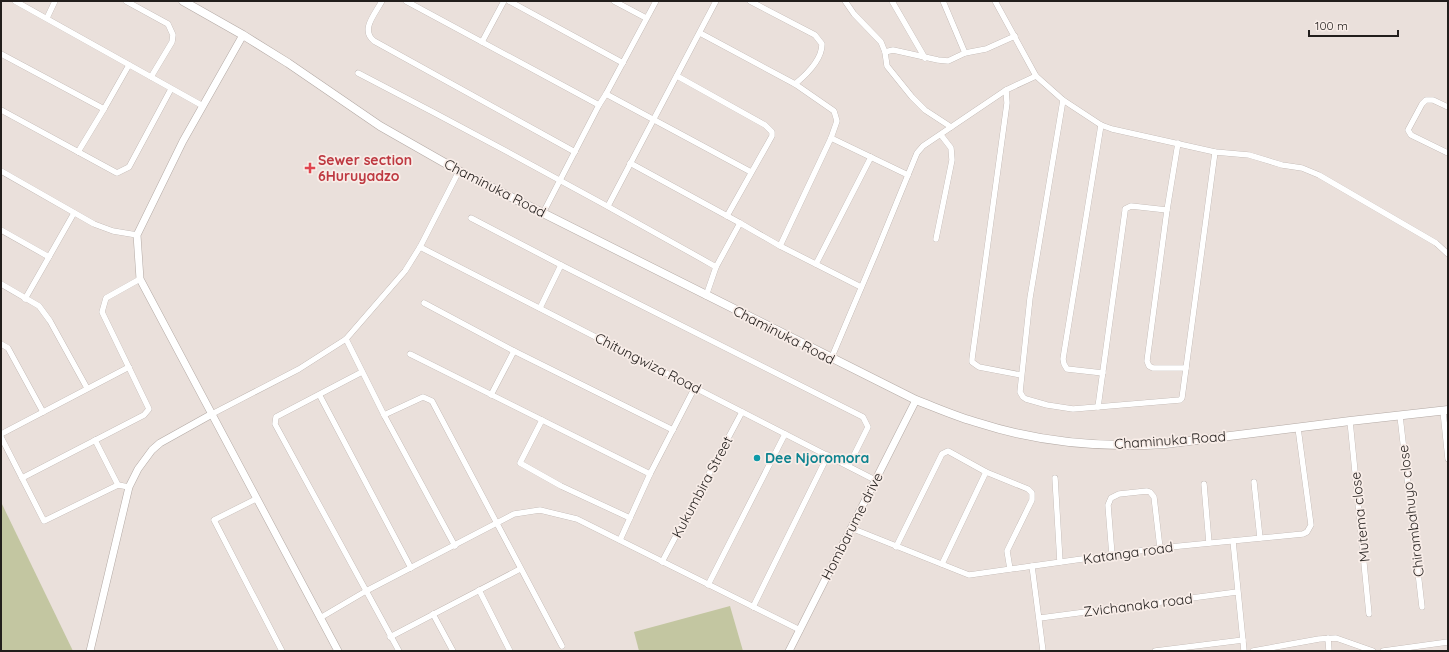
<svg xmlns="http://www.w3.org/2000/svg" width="1449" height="652" font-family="Quicksand,sans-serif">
<rect width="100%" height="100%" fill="#eae0db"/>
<g fill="#c3c6a1">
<path d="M1 502 73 651H1Z"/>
<path d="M730 606 743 651H639L634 632Z"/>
</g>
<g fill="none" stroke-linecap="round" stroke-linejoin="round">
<g stroke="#b3a9a4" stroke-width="6">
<g id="street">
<path d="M15 1 203 106"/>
<path d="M126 1 168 24 173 35 172 42 151 77"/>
<path d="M382 1C375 14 360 30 374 41L575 152"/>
<path d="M406 1 599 105"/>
<path d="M509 1 623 63"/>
<path d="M614 1 646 18"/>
<path d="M845 1 854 14 881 42 885 52"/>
<path d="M892 1 925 58"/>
<path d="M943 1 965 53"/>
<path d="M47 18 55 1"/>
<path d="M700 33 795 84C806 75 822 59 822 44L815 35 750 1"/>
<path d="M482 42 504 1"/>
<path d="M1 54 104 109 129 65"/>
<path d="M358 73C478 135 598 200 716 267L740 223 630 163"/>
<path d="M677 76 765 125 772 132V136L727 216"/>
<path d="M1036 76 1063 100 1030 298 1020 392 1023 397 1026 399 1047 405 1073 409 1180 400 1182 398 1215 152"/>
<path d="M1006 90 1007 103 972 359V362L979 367 1021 375"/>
<path d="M606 94 751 172"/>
<path d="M1063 100 1101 125 1112 129 1215 152 1249 155 1282 165 1302 168 1319 175 1436 243 1448 254"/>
<path d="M1448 107 1433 100H1426L1422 104 1408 130 1411 135 1448 153"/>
<path d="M1 110 117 173 129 167 171 89"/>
<path d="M1101 125 1063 359 1064 364 1067 369 1103 373"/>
<path d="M951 127 925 110 912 97 887 66 885 52 893 50 938 60 948 61 965 53 986 49 1015 36"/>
<path d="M831 138 908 175"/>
<path d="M1178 143 1167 210 1147 361 1149 366 1153 368H1186"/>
<path d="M78 152 104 109"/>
<path d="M1 171 94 224 113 231 137 235"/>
<path d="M608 206 716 1"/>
<path d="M543 213 599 105 606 94 656 1"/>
<path d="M471 218 561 265 863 417 868 427 849 465"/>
<path d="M740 223 780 246 861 287"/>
<path d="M1 230 49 257"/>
<path d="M936 239 952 160 951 148 941 135"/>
<path d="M780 246 831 138 837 121 834 111 795 84"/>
<path d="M420 247 875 480"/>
<path d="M816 264 871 157"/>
<path d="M1 284 39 306 50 321 87 388"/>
<path d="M706 296 716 267"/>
<path d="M25 299 74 213"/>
<path d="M424 303 514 351 673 430"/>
<path d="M540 308 561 265"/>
<path d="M346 339 384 415 455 546"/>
<path d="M1 344 8 348 43 412"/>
<path d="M410 354 650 474"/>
<path d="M831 359 876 253 917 153 923 146 1006 90 1036 76 995 1"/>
<path d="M362 372 276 417 275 424 399 651"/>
<path d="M491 395 514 351"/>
<path d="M320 396 411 568"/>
<path d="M1098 407 1125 211V209L1131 206 1167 210"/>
<path d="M1443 411 1448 459"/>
<path d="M212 414 299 369 346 339 405 271 420 247 459 171"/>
<path d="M384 415 423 397 432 401 562 646"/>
<path d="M1400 416 1422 607"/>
<path d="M542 420 520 463 561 486 630 518"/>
<path d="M1350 421 1369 614"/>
<path d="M1 434 129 367"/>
<path d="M1 437 44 521 118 485"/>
<path d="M95 440 118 485 129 487"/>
<path d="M22 478 144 415 149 409 102 312 106 298 140 279"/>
<path d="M1055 478 1060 562"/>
<path d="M1254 482 1260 538"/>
<path d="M1204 484 1209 543"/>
<path d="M256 499 214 520 282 651"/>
<path d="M851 528 969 575 1160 548 1303 534 1307 532 1311 525 1298 428"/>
<path d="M620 540 650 474 695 387"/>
<path d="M1233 541 1244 651"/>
<path d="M896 547 942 454 948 451 986 472 1028 489 1032 493V500L1007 551 1010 569"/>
<path d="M1112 555 1108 505 1111 498 1119 494 1147 491 1150 492 1154 497 1160 548"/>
<path d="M662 562 742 412"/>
<path d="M942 564 986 472"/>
<path d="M1032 566 1043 651"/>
<path d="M708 585 785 434"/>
<path d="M479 590 510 651"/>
<path d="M753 607 828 455"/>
<path d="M433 614 453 651"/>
<path d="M320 618 366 591 514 514 540 510 577 519 800 630"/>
<path d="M1040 618 1237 592"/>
<path d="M390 637 520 569"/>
<path d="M1328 638 1329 651"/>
<path d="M1155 651 1243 640"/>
<path d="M1253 651 1319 639 1336 638 1373 651"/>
<path d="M1383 651 1448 642"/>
</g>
</g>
<g stroke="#b3a9a4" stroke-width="8">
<g id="secondary">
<path d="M243 35 183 141 137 235 140 279 338 651"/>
<path d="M90 651 129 487 138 469 152 450 160 443 212 414"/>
<path d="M789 651 916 400"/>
</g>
</g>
<g stroke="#b3a9a4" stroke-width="9">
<path id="primary" d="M183 1 243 35 288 63 380 126 459 171 916 400C937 408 957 417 979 423 1038 442 1103 448 1165 444L1350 421 1448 410"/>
</g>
<use href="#street" stroke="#fff" stroke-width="5.5"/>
<use href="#secondary" stroke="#fff" stroke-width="7"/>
<use href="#primary" stroke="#fff" stroke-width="8"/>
</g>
<path fill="#e0444e" stroke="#f8ede8" stroke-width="1.5" d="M308 162h4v4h4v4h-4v4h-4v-4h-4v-4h4z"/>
<circle fill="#0f9aa8" stroke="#f8ede8" stroke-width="1.5" cx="757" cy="458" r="4"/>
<g text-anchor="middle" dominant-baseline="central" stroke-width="3.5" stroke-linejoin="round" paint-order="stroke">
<g font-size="14" font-weight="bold" fill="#be3a42" stroke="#f8ede8" text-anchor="start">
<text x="318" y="160">Sewer section<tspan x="318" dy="16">6Huruyadzo</tspan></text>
</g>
<g font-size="14" fill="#221e1c" stroke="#f8ede8">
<text transform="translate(495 188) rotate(27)">Chaminuka Road</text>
<text transform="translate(784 335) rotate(27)">Chaminuka Road</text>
<text transform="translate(648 363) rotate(27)">Chitungwiza Road</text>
<text transform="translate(1170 440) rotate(-4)">Chaminuka Road</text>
<text transform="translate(702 487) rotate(-62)">Kukumbira Street</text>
<text transform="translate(1411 511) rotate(-97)">Chirambahuyo close</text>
<text transform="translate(1360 517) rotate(-96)">Mutema close</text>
<text transform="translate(852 526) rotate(-63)">Hombarume drive</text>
<text transform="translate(1128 553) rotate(-8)">Katanga road</text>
<text transform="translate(1138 605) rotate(-7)">Zvichanaka road</text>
</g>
<g font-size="14" font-weight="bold" fill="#0d838f" stroke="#f8ede8" text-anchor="start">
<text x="765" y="458">Dee Njoromora</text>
</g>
</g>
<rect width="1449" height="652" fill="none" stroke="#221e1c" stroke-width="4"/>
<path d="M1309 30v6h89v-6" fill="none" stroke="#221e1c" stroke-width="2"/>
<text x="1315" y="30" font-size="12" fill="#221e1c" stroke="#f8ede8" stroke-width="3" paint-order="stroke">100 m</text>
</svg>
